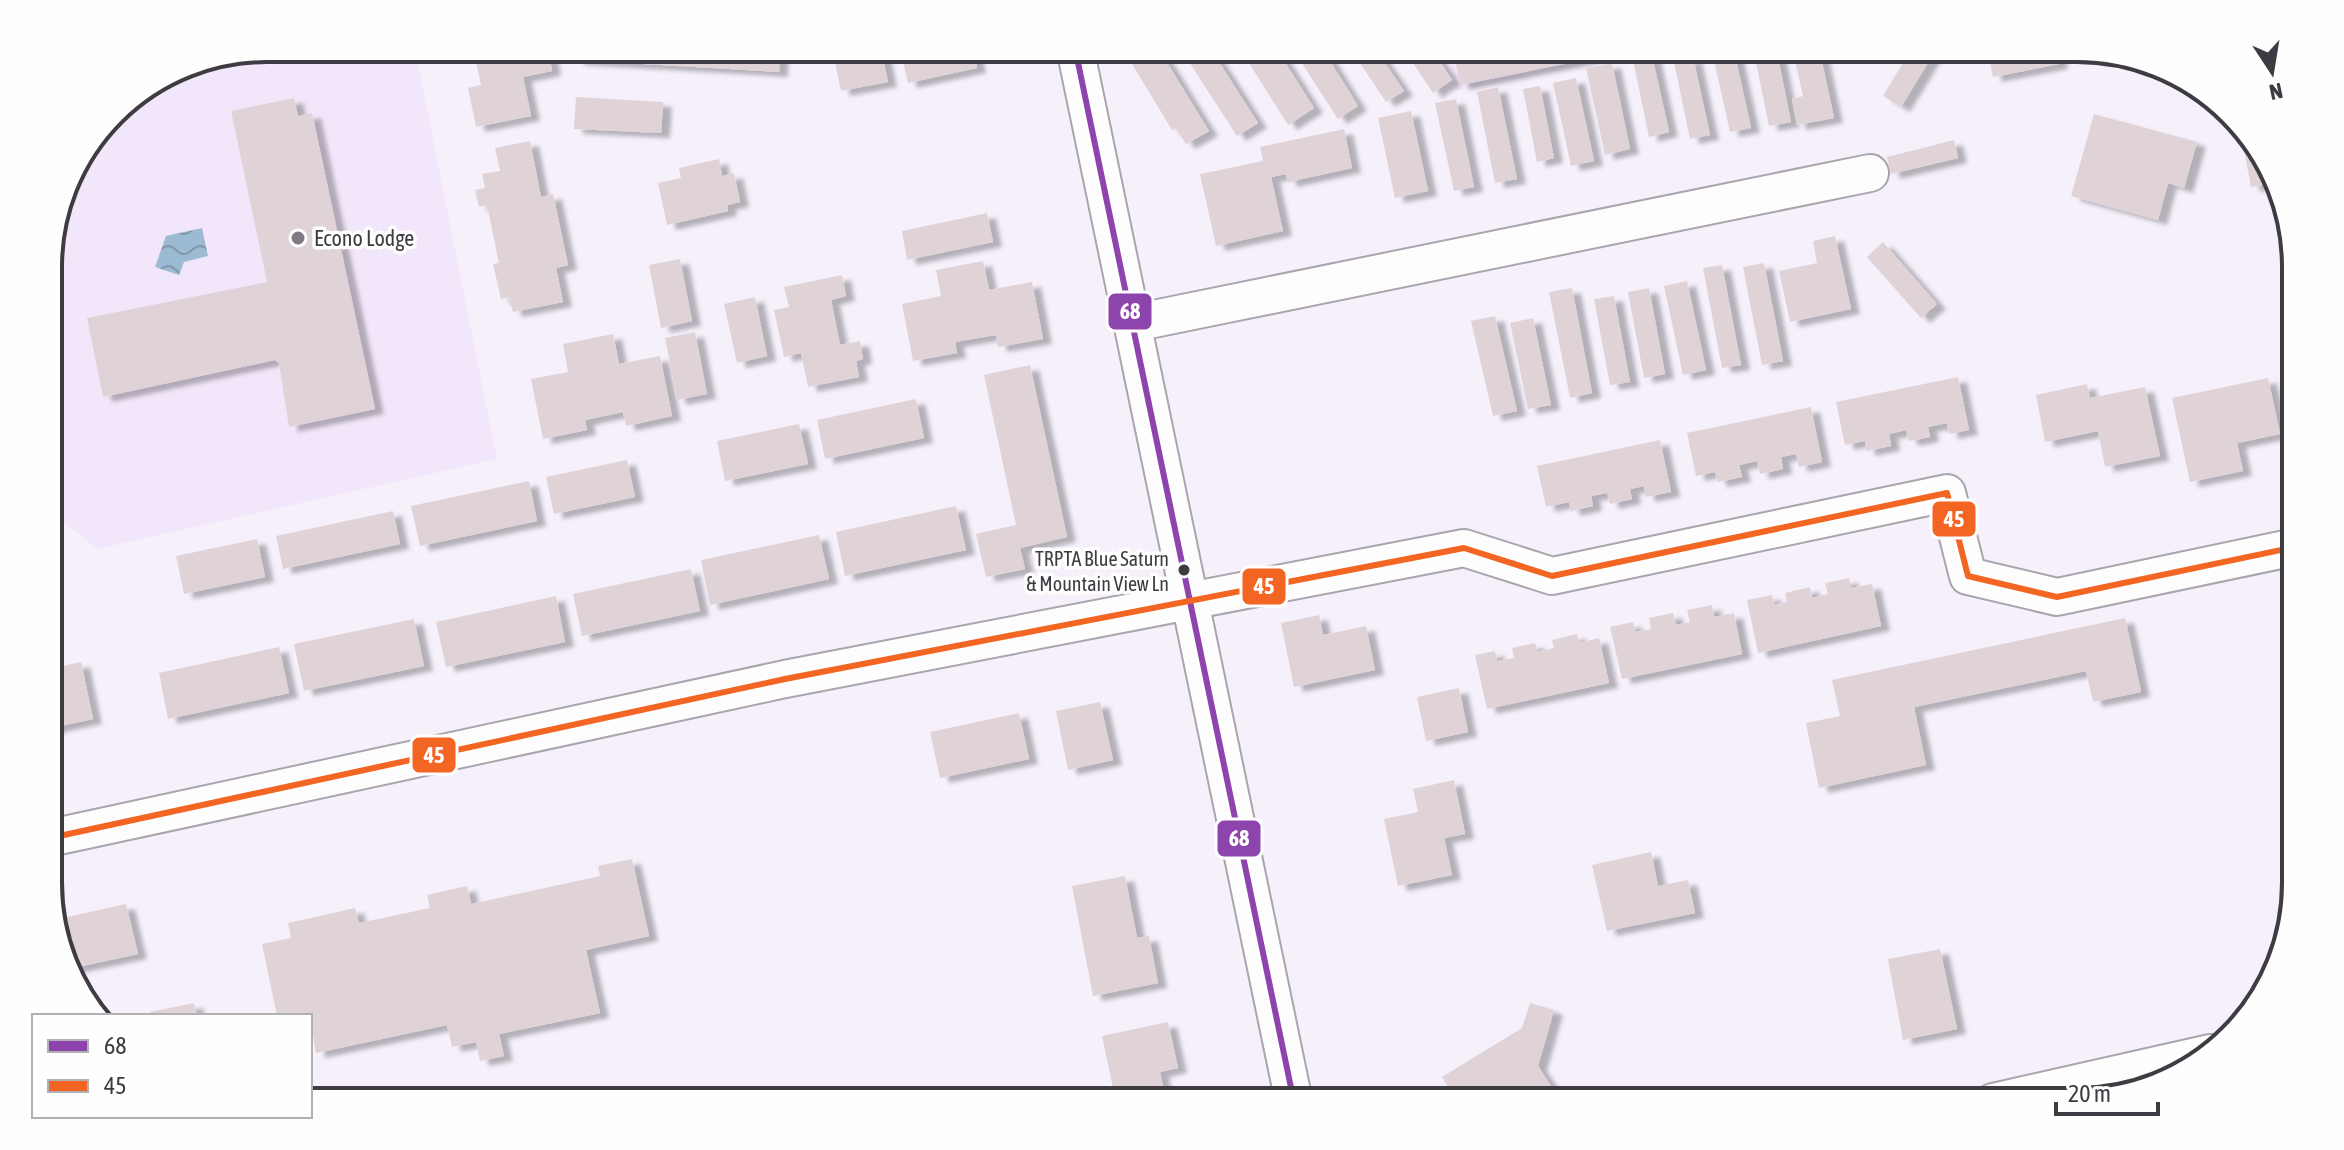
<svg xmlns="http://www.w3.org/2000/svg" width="2344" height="1150" font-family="'Asap Condensed',sans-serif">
<defs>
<pattern id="water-waves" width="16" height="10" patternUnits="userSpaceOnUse" patternTransform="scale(2)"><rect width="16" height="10" fill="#9cbad2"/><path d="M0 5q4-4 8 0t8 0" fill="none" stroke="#8198ac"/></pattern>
<filter id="shadow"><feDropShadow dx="9" dy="5" stdDeviation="2" flood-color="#0004"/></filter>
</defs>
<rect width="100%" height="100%" fill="#f6f0fb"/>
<g fill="#f2e7fa">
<path d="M267 48H415L497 459 97 549 49 510V252L71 170 122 103 184 65Z"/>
<path d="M1448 48H1666L1456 91Z"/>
</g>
<path fill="url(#water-waves)" d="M202 228 208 256 184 262 179 275 155 267 166 236Z"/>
<g fill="#e0d3d7" filter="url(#shadow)">
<path d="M473 48H548L552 71 523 77 531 116 476 127 468 88 481 85Z"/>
<path d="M576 48H780L779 72 575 60Z"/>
<path d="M832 48H881L888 82 841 91Z"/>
<path d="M900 48H973L977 68 908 83Z"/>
<path d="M1147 48H1158L1209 131 1186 144 1176 128 1172 130 1129 59Z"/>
<path d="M1180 48H1210L1258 123 1237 136Z"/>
<path d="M1248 48H1276L1314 108 1288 125 1242 52Z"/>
<path d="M1292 48H1322L1358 106 1338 119Z"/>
<path d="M1350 48H1375L1404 91 1386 102Z"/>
<path d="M1403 48H1431L1452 80 1433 93Z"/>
<path d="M1453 48H1637L1638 49 1460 85Z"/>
<path d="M1753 48H1776L1791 122 1769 126Z"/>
<path d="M1792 48H1819L1834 118 1797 125 1792 99 1803 96Z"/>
<path d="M1912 48H1937L1901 107 1883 96Z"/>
<path d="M1987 48H2056L2059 64 1993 77Z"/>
<path d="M1651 51 1669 132 1649 137 1632 55Z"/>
<path d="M1734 51 1751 128 1730 132 1713 56Z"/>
<path d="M1693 57 1710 135 1690 139 1674 62Z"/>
<path d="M1612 63 1630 149 1605 155 1586 68Z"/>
<path d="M1576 78 1594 161 1571 166 1553 83Z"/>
<path d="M1540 86 1554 158 1537 162 1523 89Z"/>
<path d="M1498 87 1517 179 1495 183 1477 92Z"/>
<path d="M576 97 663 102 661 133 574 129Z"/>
<path d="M294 98 298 116 312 113 375 409 289 427 279 363 275 360 103 397 87 318 267 282 231 111Z"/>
<path d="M1456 99 1474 187 1454 191 1435 103Z"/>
<path d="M1411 111 1428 191 1395 198 1378 118Z"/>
<path d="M2094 114 2197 142 2184 188 2168 183 2158 220 2071 196Z"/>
<path d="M1344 129 1352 168 1288 182 1286 174 1271 177 1283 231 1216 246 1200 174 1263 161 1260 147Z"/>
<path d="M1954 140 1958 158 1891 174 1887 157Z"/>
<path d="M530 141 541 197 553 194 568 265 556 268 563 302 513 312 509 297 501 299 493 264 499 263 487 205 479 207 475 190 485 188 482 174 500 171 495 148Z"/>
<path d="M2256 143 2273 183 2251 187 2243 145Z"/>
<path d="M719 159 722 176 734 173 740 202 727 205 728 211 667 225 658 183 681 178 679 168Z"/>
<path d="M987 213 993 242 907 260 902 231Z"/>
<path d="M1835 236 1851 309 1790 322 1779 271 1817 263 1813 241Z"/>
<path d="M1883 242 1937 304 1921 318 1867 257Z"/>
<path d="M680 259 692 321 661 328 649 265Z"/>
<path d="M983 261 989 290 1032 282 1043 339 998 347 996 335 955 342 957 353 913 361 902 304 941 296 936 270Z"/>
<path d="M1764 263 1783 361 1762 365 1743 267Z"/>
<path d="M1722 265 1741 365 1722 368 1703 268Z"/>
<path d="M842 275 846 296 831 300 840 345 860 341 863 359 856 361 859 377 808 387 801 353 784 357 774 310 789 307 784 287Z"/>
<path d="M1687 281 1706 370 1683 375 1664 286Z"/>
<path d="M1572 288 1592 393 1570 398 1549 292Z"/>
<path d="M1649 288 1665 374 1644 378 1628 292Z"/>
<path d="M1614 296 1630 382 1610 385 1594 299Z"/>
<path d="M755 297 767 356 737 363 724 304Z"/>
<path d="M1495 316 1517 411 1493 416 1471 321Z"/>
<path d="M1533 318 1551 405 1528 409 1510 323Z"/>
<path d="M695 332 707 394 677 400 665 338Z"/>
<path d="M613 334 619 364 660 356 672 416 626 426 623 412 585 420 587 430 543 439 531 379 568 372 563 344Z"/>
<path d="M1030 365 1067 537 1020 548 1025 569 986 577 976 534 1016 525 984 375Z"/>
<path d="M1958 377 1969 430 1949 434 1947 423 1928 427 1930 437 1909 441 1906 430 1889 434 1891 446 1866 451 1865 441 1845 445 1836 402Z"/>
<path d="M2268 378 2280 434 2237 443 2243 471 2190 482 2172 398Z"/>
<path d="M2087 384 2090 398 2145 387 2160 456 2105 467 2098 431 2045 442 2036 395Z"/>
<path d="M916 399 924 438 825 459 817 420Z"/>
<path d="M1811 407 1822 462 1799 467 1796 454 1781 457 1783 469 1760 474 1757 461 1739 465 1742 477 1718 482 1715 472 1696 476 1687 433Z"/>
<path d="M799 424 808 464 725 481 717 441Z"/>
<path d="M1660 440 1671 492 1646 497 1644 486 1630 489 1632 499 1610 504 1607 493 1591 496 1593 506 1571 511 1569 502 1546 507 1537 466Z"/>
<path d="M627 460 635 497 554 514 546 477Z"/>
<path d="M529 481 537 521 420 546 411 506Z"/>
<path d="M956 506 966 550 845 576 836 532Z"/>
<path d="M393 511 400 544 283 569 276 536Z"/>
<path d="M819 535 829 579 710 605 701 560Z"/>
<path d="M257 539 265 577 184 594 176 556Z"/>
<path d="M691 569 700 611 582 636 573 594Z"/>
<path d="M1849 578 1851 588 1872 584 1881 626 1758 653 1747 600 1772 595 1774 605 1787 602 1785 593 1810 587 1812 598 1828 594 1825 583Z"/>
<path d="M556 596 565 642 446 667 436 622Z"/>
<path d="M1712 605 1714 617 1734 613 1742 654 1622 679 1610 627 1633 622 1635 632 1651 629 1649 618 1673 613 1676 625 1690 622 1687 610Z"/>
<path d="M1319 615 1323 635 1366 626 1375 670 1294 687 1281 623Z"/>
<path d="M2125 618 2141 692 2093 702 2086 671 1914 707 1926 765 1819 788 1806 723 1840 716 1832 680Z"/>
<path d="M414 619 424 666 304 691 294 644Z"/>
<path d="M1577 634 1579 643 1599 638 1609 683 1487 709 1475 655 1495 651 1497 661 1514 658 1512 648 1535 643 1537 652 1554 648 1552 640Z"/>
<path d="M279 647 289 693 168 719 159 673Z"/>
<path d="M81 662 93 719 56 727 50 734 49 669Z"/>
<path d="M1459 688 1468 732 1426 741 1417 697Z"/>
<path d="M1100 702 1113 760 1068 770 1056 711Z"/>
<path d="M1019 713 1029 759 940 778 930 732Z"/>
<path d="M1454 780 1465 834 1444 838 1452 875 1398 886 1384 819 1418 812 1413 789Z"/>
<path d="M1651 852 1658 886 1688 880 1695 913 1607 931 1592 865Z"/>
<path d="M632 859 649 936 586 950 600 1013 499 1034 504 1056 480 1061 476 1042 452 1047 447 1025 316 1053 310 1016H277L262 944 291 938 288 923 355 908 359 923 430 908 427 895 467 886 471 904 600 876 598 866Z"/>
<path d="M1125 876 1137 938 1149 936 1158 983 1093 996 1072 886Z"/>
<path d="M126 904 138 954 73 968 64 946 58 919Z"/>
<path d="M1940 949 1957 1029 1903 1040 1888 959Z"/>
<path d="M194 1003 197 1016H151L150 1012Z"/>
<path d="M1530 1003 1554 1010 1538 1066 1556 1094 1544 1102H1457L1442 1077 1522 1028Z"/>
<path d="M1168 1022 1178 1068 1160 1072 1166 1102H1116L1102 1036Z"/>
</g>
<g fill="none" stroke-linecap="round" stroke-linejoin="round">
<g stroke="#aaa5ad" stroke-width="40">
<g id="minor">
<path d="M1075 48 1294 1102"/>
<path d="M1134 323 1870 173"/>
<path d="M50 838 785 679 1464 548 1552 576 1947 493 1968 576 2057 597 2295 547"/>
<path d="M1993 1102 2210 1053"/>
</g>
</g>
<use href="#minor" stroke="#fefdfe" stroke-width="36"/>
<g stroke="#fefefe" stroke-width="12">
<path id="bus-1" d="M1075 48 1294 1102"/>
</g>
<g stroke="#fefefe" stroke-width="12">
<path id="bus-2" d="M50 838 785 679 1464 548 1552 576 1947 493 1968 576 2057 597 2295 547"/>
</g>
<use href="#bus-1" stroke="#8e44ad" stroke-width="6"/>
<use href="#bus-2" stroke="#f26522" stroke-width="6"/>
</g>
<circle fill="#7f7a83" stroke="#fefefe" stroke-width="3" cx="298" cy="238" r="8"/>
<circle fill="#3f3b42" stroke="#fefefe" stroke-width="3" cx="1184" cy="570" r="7"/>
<g text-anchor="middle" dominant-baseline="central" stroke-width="7" stroke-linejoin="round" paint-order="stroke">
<g font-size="20" fill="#3f3b42" stroke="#fefefe" text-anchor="end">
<text x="1169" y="558">TRPTA Blue Saturn<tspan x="1169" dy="25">&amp; Mountain View Ln</tspan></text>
</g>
<g font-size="22" fill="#3f3b42" stroke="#fefefe" text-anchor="start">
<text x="314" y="238">Econo Lodge</text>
</g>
</g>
<path d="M0 0H2344V1150H0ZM267 62H2077A205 205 0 0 1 2282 267V883A205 205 0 0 1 2077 1088H267A205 205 0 0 1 62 883V267A205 205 0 0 1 267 62Z" fill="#fefefe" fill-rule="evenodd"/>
<path fill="none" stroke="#3f3b42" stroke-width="4" d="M267 62H2077A205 205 0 0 1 2282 267V883A205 205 0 0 1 2077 1088H267A205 205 0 0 1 62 883V267A205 205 0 0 1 267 62Z"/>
<g stroke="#fefefe" stroke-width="3">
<rect x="1107" y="292" width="46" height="39" rx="8" fill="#8e44ad"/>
<rect x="1931" y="500" width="46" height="38" rx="8" fill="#f26522"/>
<rect x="1241" y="567" width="46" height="39" rx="8" fill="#f26522"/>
<rect x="411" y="736" width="46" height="38" rx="8" fill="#f26522"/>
<rect x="1216" y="819" width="46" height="39" rx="8" fill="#8e44ad"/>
</g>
<g font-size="22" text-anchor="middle" font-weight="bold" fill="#fff">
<text x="1130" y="319">68</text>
<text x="1954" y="527">45</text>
<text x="1264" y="594">45</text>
<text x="434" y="763">45</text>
<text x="1239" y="846">68</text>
</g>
<rect x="32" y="1014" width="280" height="104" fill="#fefefe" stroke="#b2b0b3" stroke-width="2"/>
<rect x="48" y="1040" width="40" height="12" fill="#8e44ad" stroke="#b2b0b3" stroke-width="2"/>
<text x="104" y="1054" font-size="24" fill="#3f3b42">68</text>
<rect x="48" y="1080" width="40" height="12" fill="#f26522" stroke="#b2b0b3" stroke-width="2"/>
<text x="104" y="1094" font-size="24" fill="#3f3b42">45</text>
<g transform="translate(2272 72) rotate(168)" stroke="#fefefe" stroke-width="6" paint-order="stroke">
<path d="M0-6L14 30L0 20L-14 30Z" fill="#3f3b42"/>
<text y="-12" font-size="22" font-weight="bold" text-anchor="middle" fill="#3f3b42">N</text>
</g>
<path d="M2056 1102v12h102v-12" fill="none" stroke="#3f3b42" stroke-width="4"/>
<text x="2068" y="1102" font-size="24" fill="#3f3b42" stroke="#fefefe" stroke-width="6" paint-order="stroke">20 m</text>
</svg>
